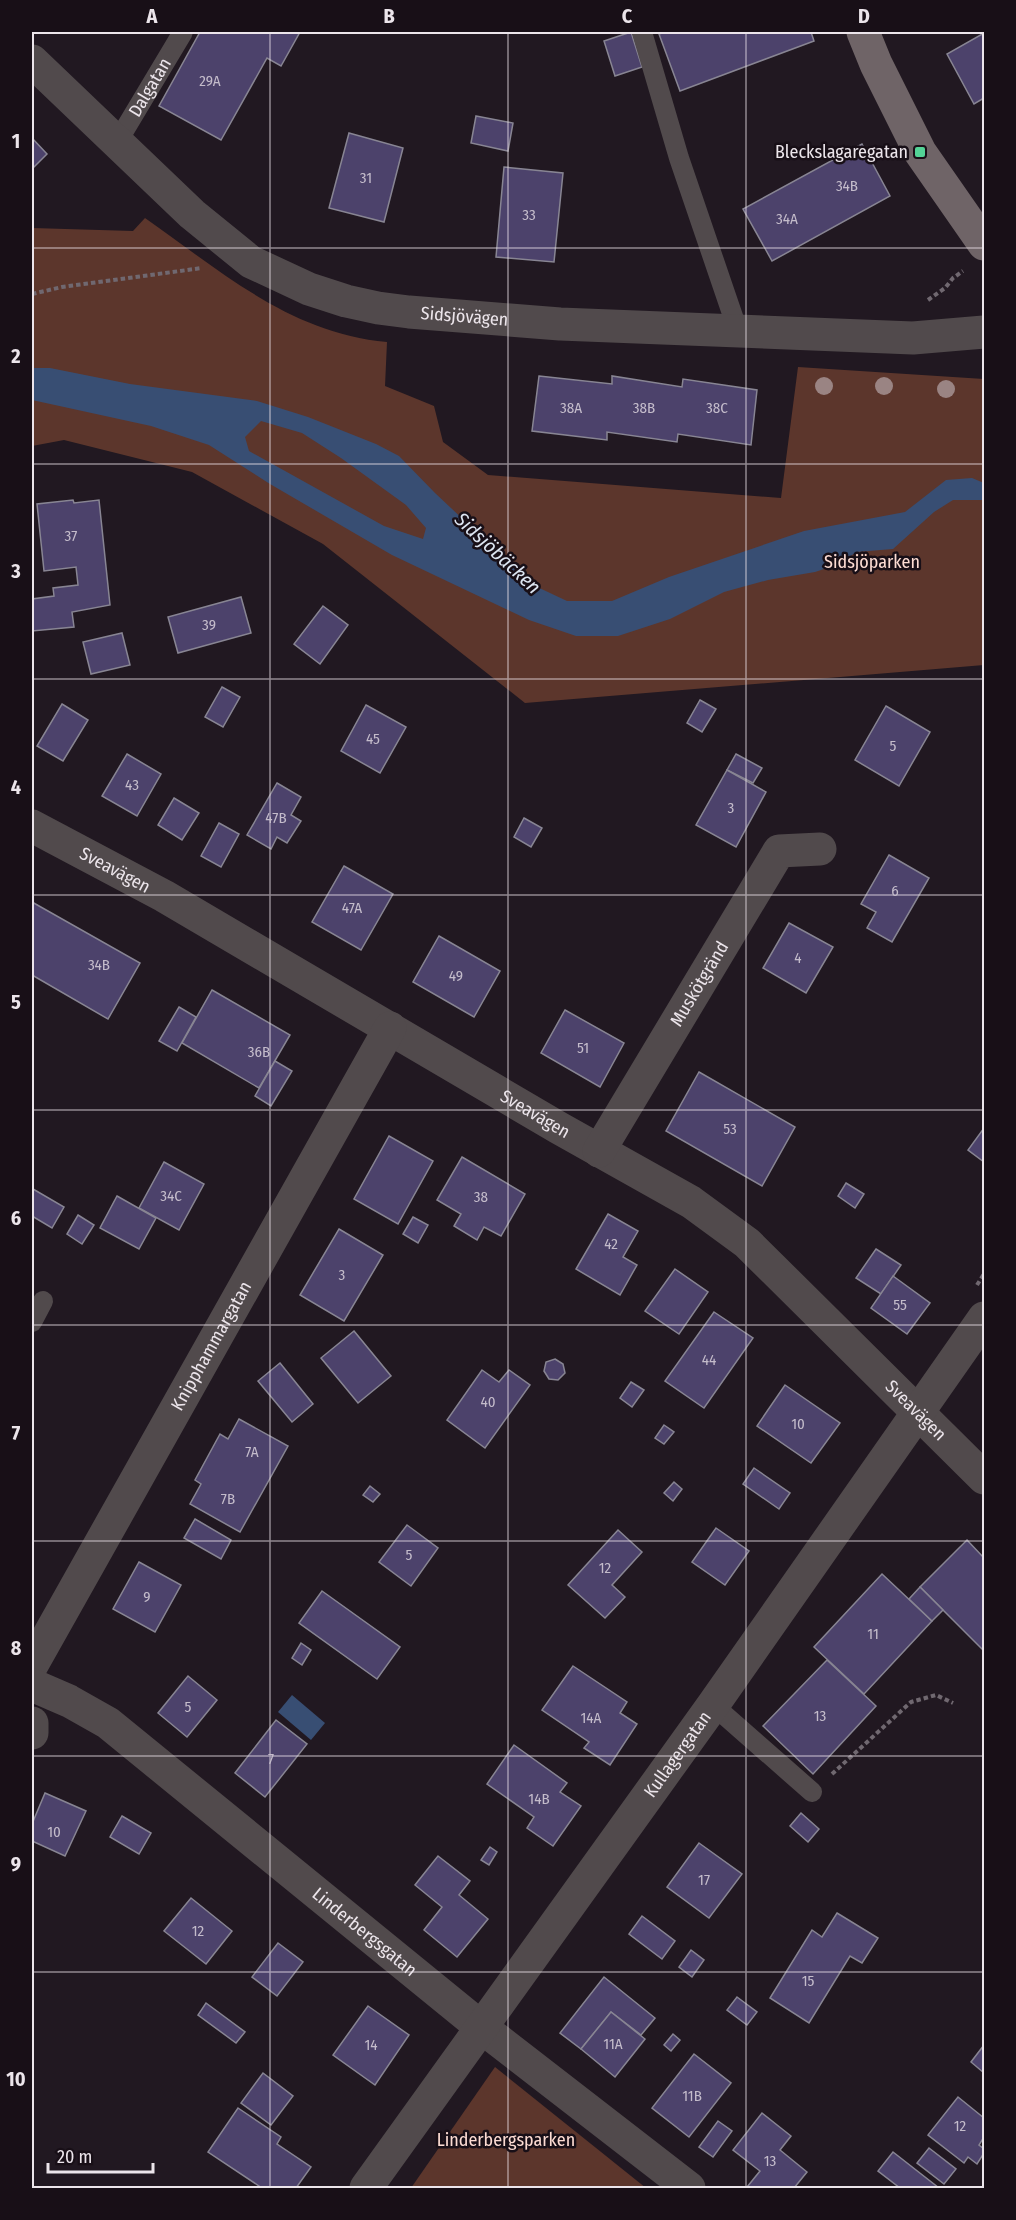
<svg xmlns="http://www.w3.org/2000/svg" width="1016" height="2220" font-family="'Fira Sans Condensed',sans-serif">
<rect width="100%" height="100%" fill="#211821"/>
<g fill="#5c362c">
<path d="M145 218C222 272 290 333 387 342L385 386 434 406 443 442 488 475 781 498 798 367 984 379V665L525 703 323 544 192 472 64 440 32 446V228L133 231Z"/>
<path d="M495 2067 646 2188H411Z"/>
</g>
<g fill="#384e73" fill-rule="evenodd">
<path d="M32 368H50L130 384 257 401 308 417 376 444 399 456 435 493 533 585 567 601H612L669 577 804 531 905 512 946 480 972 478 984 483V500H953L934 512 893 549 856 552 842 563 815 572 768 580 724 592 670 619 618 636H576L529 620 392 555 270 484 209 445 151 426 32 400ZM261 421 302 433 341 458 406 505 426 528 423 539 384 526 249 451 245 437Z"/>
<path d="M292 1695 325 1723 311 1740 278 1712Z"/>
</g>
<g fill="#4c426b" stroke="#888593" stroke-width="1.5">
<path d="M200 32H300L281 66 267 58 221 140 159 106Z"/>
<path d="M631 32 642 67 615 76 604 41Z"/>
<path d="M665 32H811L814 41 680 91 659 34Z"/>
<path d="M984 33V98L974 104 947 54Z"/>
<path d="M476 116 513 123 508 151 471 143Z"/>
<path d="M349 133 403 148 384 222 329 208Z"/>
<path d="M32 138 47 154 32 169Z"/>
<path d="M862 144 890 196 772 261 743 209Z"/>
<path d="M504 167 563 173 554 262 496 257Z"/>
<path d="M539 376 612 384V376L682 387 683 379 757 390 751 445 678 434 677 442 607 432V440L532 431Z"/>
<path d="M73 500 74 503 99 500 110 605 72 612 74 627 32 631V599L54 596 53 588 78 585 76 567 44 571 37 504Z"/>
<path d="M241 597 251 633 178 653 168 617Z"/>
<path d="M323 606 348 625 320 664 294 644Z"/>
<path d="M122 633 130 665 91 674 83 642Z"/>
<path d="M222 687 240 697 223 727 205 717Z"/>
<path d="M700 700 716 709 702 732 687 723Z"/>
<path d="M62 704 88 720 63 761 37 746Z"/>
<path d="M366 705 406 727 380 773 341 751Z"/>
<path d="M886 706 930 732 899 786 855 760Z"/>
<path d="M127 754 161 774 137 816 102 796Z"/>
<path d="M736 754 762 768 753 783 727 770Z"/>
<path d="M727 770 766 792 736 847 696 825Z"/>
<path d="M277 783 301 797 291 815 301 821 287 843 277 837 271 849 247 835Z"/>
<path d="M174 798 199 813 182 840 158 825Z"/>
<path d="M524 818 542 828 531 847 514 837Z"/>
<path d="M219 823 239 834 221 867 201 856Z"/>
<path d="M889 855 929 878 892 942 867 928 876 912 861 904Z"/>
<path d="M344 866 393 894 361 950 312 922Z"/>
<path d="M32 902 140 963 108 1019 32 975Z"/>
<path d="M789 923 833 947 806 993 763 968Z"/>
<path d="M439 936 500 971 474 1017 413 982Z"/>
<path d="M212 990 290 1035 259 1088 182 1043Z"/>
<path d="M179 1007 196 1017 177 1051 159 1041Z"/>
<path d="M565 1010 624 1043 600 1087 541 1053Z"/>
<path d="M275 1061 292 1071 271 1106 255 1096Z"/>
<path d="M699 1072 795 1127 762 1186 666 1131Z"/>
<path d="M984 1128V1162L968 1150Z"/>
<path d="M389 1136 433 1161 398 1224 354 1199Z"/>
<path d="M462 1157 525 1194 501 1236 484 1227 477 1240 454 1226 461 1214 437 1200Z"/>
<path d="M164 1162 204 1184 179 1230 139 1208Z"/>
<path d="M846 1183 864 1194 855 1208 838 1196Z"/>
<path d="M33 1189 64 1207 52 1228 32 1216Z"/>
<path d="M117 1196 156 1218 139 1249 100 1228Z"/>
<path d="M608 1214 638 1231 623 1257 637 1265 620 1295 576 1269Z"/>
<path d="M78 1215 94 1225 82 1244 67 1234Z"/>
<path d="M413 1217 428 1225 418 1243 403 1234Z"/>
<path d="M339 1229 383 1255 344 1321 300 1295Z"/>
<path d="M876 1249 901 1265 881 1294 856 1278Z"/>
<path d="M675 1269 708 1292 679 1334 645 1311Z"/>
<path d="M893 1276 930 1303 907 1334 871 1308Z"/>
<path d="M714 1312 753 1338 704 1408 665 1381Z"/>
<path d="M354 1331 391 1376 358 1403 321 1358Z"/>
<path d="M555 1359 563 1364 565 1373 558 1380 549 1379 544 1371 546 1362Z"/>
<path d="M280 1363 313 1404 292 1422 258 1381Z"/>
<path d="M482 1370 499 1382 509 1370 530 1385 485 1448 447 1420Z"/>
<path d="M631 1382 644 1390 632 1407 620 1398Z"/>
<path d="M785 1385 840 1423 811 1463 757 1426Z"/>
<path d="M239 1419 288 1446 240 1532 190 1504 201 1484 195 1480 220 1434 228 1439Z"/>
<path d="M664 1425 674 1432 664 1444 655 1438Z"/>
<path d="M754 1468 790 1493 779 1509 743 1484Z"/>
<path d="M674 1482 682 1489 673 1501 664 1493Z"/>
<path d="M370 1486 380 1494 373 1502 363 1495Z"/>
<path d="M195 1519 231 1540 221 1559 184 1538Z"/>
<path d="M407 1525 438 1548 411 1586 379 1562Z"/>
<path d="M716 1528 749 1551 725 1585 692 1562Z"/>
<path d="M618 1530 642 1552 612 1585 625 1597 605 1618 568 1585Z"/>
<path d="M967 1540 984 1558V1651L920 1587Z"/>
<path d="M139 1562 181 1585 155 1632 113 1609Z"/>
<path d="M882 1574 932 1621 864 1694 814 1647Z"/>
<path d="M920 1587 943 1610 932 1621 909 1599Z"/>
<path d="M322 1591 400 1647 377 1679 299 1623Z"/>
<path d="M301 1643 311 1650 302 1665 292 1658Z"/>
<path d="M827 1660 876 1706 813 1774 763 1726Z"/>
<path d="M573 1666 627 1702 620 1713 637 1724 610 1765 584 1748 589 1742 542 1710Z"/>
<path d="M188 1676 217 1700 187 1737 158 1713Z"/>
<path d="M276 1720 307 1744 265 1797 235 1773Z"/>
<path d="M514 1745 567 1783 560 1792 581 1806 553 1846 527 1828 534 1817 487 1784Z"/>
<path d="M45 1793 86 1811 65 1856 32 1841V1824Z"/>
<path d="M801 1813 819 1829 808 1842 790 1826Z"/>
<path d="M122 1816 151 1833 139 1854 110 1837Z"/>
<path d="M699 1843 742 1874 709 1918 667 1887Z"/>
<path d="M490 1847 497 1852 489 1865 481 1860Z"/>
<path d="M438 1856 470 1881 459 1895 488 1919 457 1957 424 1930 442 1907 415 1885Z"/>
<path d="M191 1898 232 1931 206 1964 164 1931Z"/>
<path d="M837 1913 878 1938 862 1963 850 1956 809 2023 770 1998 812 1930 822 1937Z"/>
<path d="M642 1916 675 1941 662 1959 629 1934Z"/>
<path d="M278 1943 303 1962 277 1996 252 1977Z"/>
<path d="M691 1950 704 1960 692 1977 679 1967Z"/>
<path d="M604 1977 655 2018 641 2035 611 2012 581 2049 560 2033Z"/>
<path d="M737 1997 757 2012 747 2025 727 2010Z"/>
<path d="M206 2003 245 2032 236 2043 198 2015Z"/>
<path d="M368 2006 409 2035 375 2085 333 2055Z"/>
<path d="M611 2012 645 2039 615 2077 581 2049Z"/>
<path d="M673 2034 680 2040 671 2051 664 2045Z"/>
<path d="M984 2045V2073L971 2062Z"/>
<path d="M694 2054 731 2083 689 2137 652 2108Z"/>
<path d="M263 2073 293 2096 271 2125 241 2103Z"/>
<path d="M958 2097 984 2118V2137L979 2145 984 2149V2153L977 2164 968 2157 964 2163 928 2135Z"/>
<path d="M238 2108 281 2137 277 2144 311 2167 296 2188H262L208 2152Z"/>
<path d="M762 2113 791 2136 780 2150 807 2172 794 2188 747 2187 760 2171 733 2150Z"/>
<path d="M718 2121 732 2131 713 2157 699 2147Z"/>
<path d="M929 2148 956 2169 944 2184 917 2163Z"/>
<path d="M893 2152 939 2188H900L878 2171Z"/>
</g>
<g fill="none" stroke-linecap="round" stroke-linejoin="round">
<g stroke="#706870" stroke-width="4" stroke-dasharray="4.5 3" stroke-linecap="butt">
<path d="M32 294 62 287 202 268"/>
<path d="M928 300 945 288 953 278 963 271"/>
<path d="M977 1285 984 1274"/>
<path d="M832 1774 911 1702 936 1695 953 1703"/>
</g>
<g stroke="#514a4c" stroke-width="20">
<path d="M642 32 679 158 738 331"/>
<path id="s1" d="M116 144 183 32"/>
<path d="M32 1322 43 1301"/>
<path d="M713 1705 812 1792"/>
</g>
<g stroke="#514a4c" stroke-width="33">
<path id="s2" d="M32 826 164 896 559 1128 691 1202 747 1243 984 1478"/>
<path id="s3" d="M599 1151 779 851 820 849"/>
<path id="s4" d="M32 1665 390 1028"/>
<path id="s5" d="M32 1685 69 1701 108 1723 481 2027 689 2188"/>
<path d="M32 1723V1733"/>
<path id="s6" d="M366 2188 713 1705 984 1318"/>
</g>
<path stroke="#514a4c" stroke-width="33" id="s7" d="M32 61 192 214 251 262 309 289 346 301 378 308 409 312 560 324 913 338 984 332"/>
<path stroke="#6f6467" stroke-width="33" d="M863 32 876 64 920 152 984 244"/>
</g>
<g fill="#9a8483">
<circle cx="824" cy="386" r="9"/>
<circle cx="884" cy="386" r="9"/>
<circle cx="946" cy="389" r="9"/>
</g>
<path fill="none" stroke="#ece5eb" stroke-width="1.5" stroke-opacity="0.55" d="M270 32V2188M508 32V2188M746 32V2188M32 248H984M32 464H984M32 679H984M32 895H984M32 1110H984M32 1325H984M32 1541H984M32 1756H984M32 1972H984"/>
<rect fill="#53d396" stroke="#180f17" stroke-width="2" x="914" y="146" width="12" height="12" rx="3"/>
<g text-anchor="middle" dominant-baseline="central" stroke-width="5" stroke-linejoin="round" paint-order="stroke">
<g font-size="15" fill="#c4bccb">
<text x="210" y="81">29A</text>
<text x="366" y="178">31</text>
<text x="847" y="186">34B</text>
<text x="529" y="215">33</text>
<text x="787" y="219">34A</text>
<text x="571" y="408">38A</text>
<text x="644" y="408">38B</text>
<text x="717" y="408">38C</text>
<text x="71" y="536">37</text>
<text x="209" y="625">39</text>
<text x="373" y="739">45</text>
<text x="893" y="746">5</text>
<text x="132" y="785">43</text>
<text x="731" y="808">3</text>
<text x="276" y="818">47B</text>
<text x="895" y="891">6</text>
<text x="352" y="908">47A</text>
<text x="798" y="958">4</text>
<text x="99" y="965">34B</text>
<text x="456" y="976">49</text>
<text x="583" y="1048">51</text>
<text x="259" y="1052">36B</text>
<text x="730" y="1129">53</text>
<text x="171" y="1196">34C</text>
<text x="481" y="1197">38</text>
<text x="611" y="1244">42</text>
<text x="342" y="1275">3</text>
<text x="900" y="1305">55</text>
<text x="709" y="1360">44</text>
<text x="488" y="1402">40</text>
<text x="798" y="1424">10</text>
<text x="252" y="1452">7A</text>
<text x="228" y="1499">7B</text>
<text x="409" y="1555">5</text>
<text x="605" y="1568">12</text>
<text x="147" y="1597">9</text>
<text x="873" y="1634">11</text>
<text x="188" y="1707">5</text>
<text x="820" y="1716">13</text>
<text x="591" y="1718">14A</text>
<text x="271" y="1759">7</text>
<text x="539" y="1799">14B</text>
<text x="54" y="1832">10</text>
<text x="704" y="1880">17</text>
<text x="198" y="1931">12</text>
<text x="808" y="1981">15</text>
<text x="613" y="2044">11A</text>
<text x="371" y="2045">14</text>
<text x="692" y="2096">11B</text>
<text x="960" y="2126">12</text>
<text x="770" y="2161">13</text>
</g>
<g font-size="18" fill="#ece5eb" stroke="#180f17">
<text stroke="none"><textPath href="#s1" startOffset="66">Dalgatan</textPath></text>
<text stroke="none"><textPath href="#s7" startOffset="520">Sidsjövägen</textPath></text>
<text stroke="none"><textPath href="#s2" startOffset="94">Sveavägen</textPath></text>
<text stroke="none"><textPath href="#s3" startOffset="195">Muskötgränd</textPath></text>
<text stroke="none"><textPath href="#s2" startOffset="580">Sveavägen</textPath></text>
<text stroke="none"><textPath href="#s4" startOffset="366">Knipphammargatan</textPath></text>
<text stroke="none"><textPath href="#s2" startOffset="1066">Sveavägen</textPath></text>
<text stroke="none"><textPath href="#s6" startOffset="534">Kullagergatan</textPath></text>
<text stroke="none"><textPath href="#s5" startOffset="416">Linderbergsgatan</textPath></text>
</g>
<g font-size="18" fill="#ece5eb" stroke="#180f17" text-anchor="end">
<text x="908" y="152">Bleckslagaregatan</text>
</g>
<g font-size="18" fill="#fddcd3" stroke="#180f17">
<text x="872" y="562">Sidsjöparken</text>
<text x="506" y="2140">Linderbergsparken</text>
</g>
<g font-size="20" font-style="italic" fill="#dde5f2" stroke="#180f17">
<text transform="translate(498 553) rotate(43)">Sidsjöbäcken</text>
</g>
</g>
<rect width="1016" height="2220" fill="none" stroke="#180f17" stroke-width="66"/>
<path d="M48 2163v9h105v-9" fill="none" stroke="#ece5eb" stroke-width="3"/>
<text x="57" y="2163" font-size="18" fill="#ece5eb" stroke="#180f17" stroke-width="4.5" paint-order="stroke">20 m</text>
<rect x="33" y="33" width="950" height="2154" fill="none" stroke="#ece5eb" stroke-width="2"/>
<g font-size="20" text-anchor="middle" font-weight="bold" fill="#ece5eb">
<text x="152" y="23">A</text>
<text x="389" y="23">B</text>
<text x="627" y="23">C</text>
<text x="864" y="23">D</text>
<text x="16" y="148">1</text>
<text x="16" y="363">2</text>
<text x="16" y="578">3</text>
<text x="16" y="794">4</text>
<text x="16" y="1009">5</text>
<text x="16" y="1225">6</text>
<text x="16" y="1440">7</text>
<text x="16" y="1655">8</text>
<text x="16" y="1871">9</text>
<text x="16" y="2086">10</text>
</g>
</svg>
